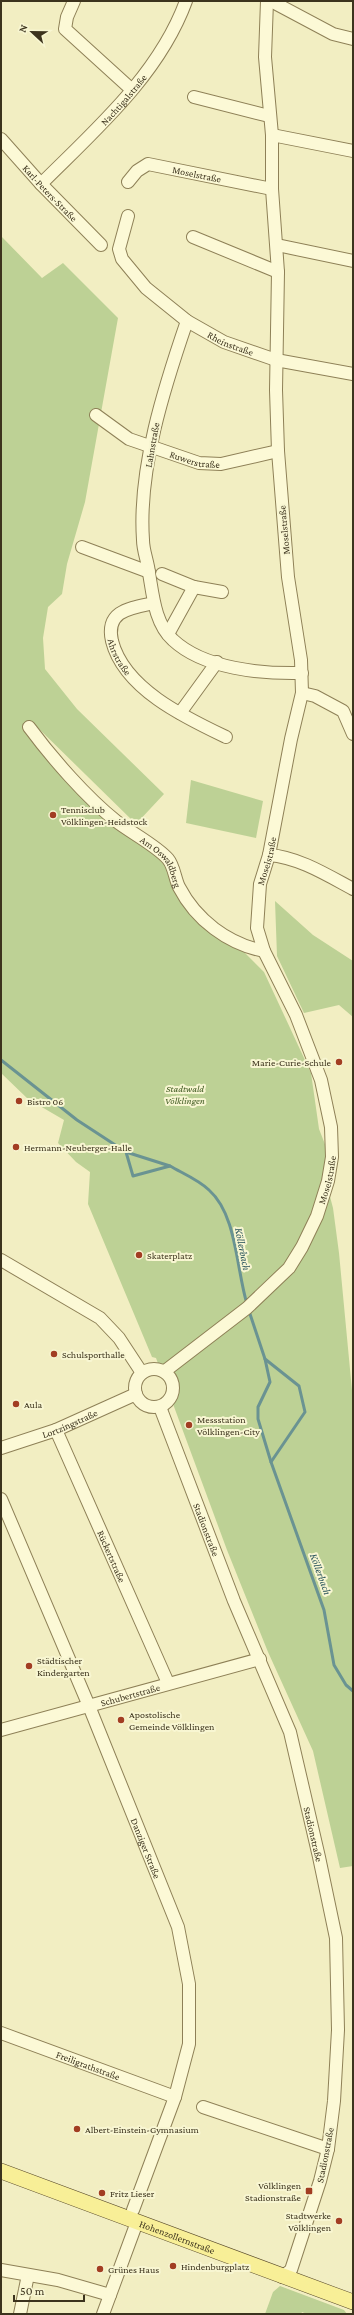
<svg xmlns="http://www.w3.org/2000/svg" width="354" height="2315" font-family="'Crimson Pro',serif">
<rect width="100%" height="100%" fill="#f2eec2"/>
<g fill="#bdd195">
<path d="M1 236 42 278 63 263 118 318 85 502 67 564 62 594 48 607 43 638 45 669 77 709 164 794 136 824 34 724 26 722 115 820 168 859 179 887 264 972 311 1073 319 1129 328 1152 324 1174 333 1208 339 1253 353 1401V1866L340 1868 313 1751 268 1652 227 1550 156 1358 152 1357 88 1204 90 1172 76 1162 58 1143 64 1120 28 1099 1 1073Z"/>
<path d="M191 780 263 801 256 838 186 823Z"/>
<path d="M275 901 313 935 353 961V1017L339 1005 304 1013 277 956Z"/>
<path d="M280 2286 344 2310 347 2314H307L302 2312 301 2314H265L273 2292Z"/>
</g>
<g fill="none" stroke-linecap="round" stroke-linejoin="round">
<g stroke="#6a9392" stroke-width="3">
<path d="M1 1060 77 1120 126 1152 133 1176 170 1166C182 1173 199 1180 209 1190 237 1215 236 1268 247 1304"/>
<path d="M126 1152 170 1166"/>
<path d="M249 1311 265 1359 299 1386 305 1412 271 1462 324 1610 334 1665 346 1685 353 1691"/>
<path d="M265 1359 270 1382 258 1407V1419L271 1462"/>
</g>
<g stroke="#8e8057" stroke-width="14">
<g id="minor">
<path d="M74 1 67 17 65 29 131 89"/>
<path d="M271 1 333 34 353 39"/>
<path d="M194 97 269 116"/>
<path d="M272 135 353 151"/>
<path id="s1" d="M1 139 41 184 101 245"/>
<path id="s2" d="M128 182 137 171 148 164 272 189"/>
<path id="s3" d="M41 184C95 130 159 75 186 1"/>
<path id="s4" d="M128 216 119 249 122 259 146 288 187 321 224 342 276 360 353 374"/>
<path d="M193 237 278 272"/>
<path d="M277 245 353 261"/>
<path d="M187 321C164 388 138 469 143 540 143 551 148 562 149 573 153 596 155 624 173 640 204 669 262 674 302 673"/>
<path id="s5" d="M96 415 129 439 199 463 221 464 278 451"/>
<path d="M82 547 149 572"/>
<path d="M162 574 194 587 222 592"/>
<path id="s6" d="M154 603C131 608 105 610 112 641 124 689 186 718 226 737"/>
<path d="M168 634 194 587"/>
<path d="M302 693 315 696 343 711 353 734"/>
<path d="M180 713 217 662"/>
<path id="s7" d="M29 727C52 758 86 797 116 821 130 832 157 846 168 859 174 866 175 879 179 887 196 920 228 944 264 951"/>
<path d="M269 855C298 857 327 875 353 889"/>
<path d="M1 1260 100 1318 119 1338 142 1373"/>
<circle cx="154" cy="1388" r="19"/>
<path id="s8" d="M165 1371 247 1308 289 1268 302 1247 317 1216 328 1181 332 1157 331 1127 321 1080 296 1015 264 951 257 928 260 884 269 855 291 739 302 693 301 660 288 577 278 451 276 390 278 272 272 189V135L265 57 267 1"/>
<path id="s9" d="M160 1407 234 1601 290 1732 319 1857 336 1938 338 2030 334 2101 328 2149 320 2181 291 2270 282 2277"/>
<path id="s10" d="M56 1430 168 1683"/>
<path id="s11" d="M1 1448 56 1430 136 1394"/>
<path id="s12" d="M1 1499 89 1706 178 1927 189 1984V2044L175 2097 133 2210"/>
<path id="s13" d="M1 1730 260 1659"/>
<path id="s14" d="M1 2033 175 2097"/>
<path d="M203 2107 328 2149"/>
<path d="M1 2270 58 2280 110 2295"/>
<path d="M20 2314 28 2275"/>
<path d="M103 2314 137 2222"/>
</g>
</g>
<g stroke="#5b4c2c" stroke-width="16">
<g id="major">
<path id="s15" d="M1 2171 353 2302"/>
</g>
</g>
<use href="#minor" stroke="#fcf9d6" stroke-width="12"/>
<use href="#major" stroke="#f8ef97" stroke-width="15"/>
</g>
<g fill="#a23d22" stroke="#f8f6d2" stroke-width="1.5">
<circle cx="53" cy="815" r="4"/>
<circle cx="339" cy="1062" r="4"/>
<circle cx="19" cy="1101" r="4"/>
<circle cx="16" cy="1147" r="4"/>
<circle cx="139" cy="1255" r="4"/>
<circle cx="54" cy="1354" r="4"/>
<circle cx="16" cy="1404" r="4"/>
<circle cx="189" cy="1425" r="4"/>
<circle cx="29" cy="1666" r="4"/>
<circle cx="121" cy="1720" r="4"/>
<circle cx="77" cy="2129" r="4"/>
<rect x="305" y="2187" width="8" height="8" rx="2"/>
<circle cx="102" cy="2193" r="4"/>
<circle cx="339" cy="2221" r="4"/>
<circle cx="173" cy="2266" r="4"/>
<circle cx="100" cy="2269" r="4"/>
</g>
<g text-anchor="middle" dominant-baseline="central" stroke-width="4" stroke-linejoin="round" paint-order="stroke">
<g font-size="10" fill="#3c331d" stroke="#f8f6d2">
<text stroke="none"><textPath href="#s3" startOffset="118">Nachtigalstraße</textPath></text>
<text stroke="none"><textPath href="#s2" startOffset="77">Moselstraße</textPath></text>
<text stroke="none"><textPath href="#s1" startOffset="73">Karl-Peters-Straße</textPath></text>
<text stroke="none"><textPath href="#s4" startOffset="184">Rheinstraße</textPath></text>
<text transform="translate(152 445) rotate(-80)">Lahnstraße</text>
<text stroke="none"><textPath href="#s5" startOffset="110">Ruwerstraße</textPath></text>
<text transform="translate(284 530) rotate(-95)">Moselstraße</text>
<text stroke="none"><textPath href="#s6" startOffset="84">Ahrstraße</textPath></text>
<text stroke="none"><textPath href="#s8" startOffset="593">Moselstraße</textPath></text>
<text stroke="none"><textPath href="#s7" startOffset="191">Am Oswaldberg</textPath></text>
<text stroke="none"><textPath href="#s8" startOffset="258">Moselstraße</textPath></text>
<text stroke="none"><textPath href="#s11" startOffset="73">Lortzingstraße</textPath></text>
<text stroke="none"><textPath href="#s9" startOffset="131">Stadionstraße</textPath></text>
<text stroke="none"><textPath href="#s10" startOffset="138">Rückertstraße</textPath></text>
<text stroke="none"><textPath href="#s13" startOffset="134">Schubertstraße</textPath></text>
<text stroke="none"><textPath href="#s9" startOffset="455">Stadionstraße</textPath></text>
<text stroke="none"><textPath href="#s12" startOffset="378">Danziger Straße</textPath></text>
<text stroke="none"><textPath href="#s14" startOffset="93">Freiligrathstraße</textPath></text>
<text transform="translate(325 2155) rotate(-79)">Stadionstraße</text>
<text stroke="none"><textPath href="#s15" startOffset="188">Hohenzollernstraße</textPath></text>
</g>
<g font-size="10" fill="#3c331d" stroke="#f8f6d2" text-anchor="start">
<text x="61" y="809">Tennisclub<tspan x="61" dy="12">Völklingen-Heidstock</tspan></text>
<text x="331" y="1062" text-anchor="end">Marie-Curie-Schule</text>
<text x="27" y="1101">Bistro 06</text>
<text x="24" y="1147">Hermann-Neuberger-Halle</text>
<text x="147" y="1255">Skaterplatz</text>
<text x="62" y="1354">Schulsporthalle</text>
<text x="24" y="1404">Aula</text>
<text x="197" y="1419">Messstation<tspan x="197" dy="12">Völklingen-City</tspan></text>
<text x="37" y="1660">Städtischer<tspan x="37" dy="12">Kindergarten</tspan></text>
<text x="129" y="1714">Apostolische<tspan x="129" dy="12">Gemeinde Völklingen</tspan></text>
<text x="85" y="2129">Albert-Einstein-Gymnasium</text>
<text x="301" y="2185" text-anchor="end">Völklingen<tspan x="301" dy="12">Stadionstraße</tspan></text>
<text x="110" y="2193">Fritz Lieser</text>
<text x="331" y="2215" text-anchor="end">Stadtwerke<tspan x="331" dy="12">Völklingen</tspan></text>
<text x="181" y="2266">Hindenburgplatz</text>
<text x="108" y="2269">Grünes Haus</text>
</g>
<g font-size="10" font-style="italic" fill="#405a22" stroke="#f8f6d2">
<text x="185" y="1088">Stadtwald<tspan x="185" dy="12">Völklingen</tspan></text>
</g>
<g font-size="11" font-style="italic" fill="#2b555d" stroke="#f8f6d2">
<text transform="translate(243 1249) rotate(79)">Köllerbach</text>
<text transform="translate(321 1574) rotate(70)">Köllerbach</text>
</g>
</g>
<rect width="354" height="2315" fill="none" stroke="#3c331d" stroke-width="4"/>
<g transform="translate(32 32) rotate(292)" stroke="#f8f6d2" stroke-width="3" paint-order="stroke">
<path d="M0-3L7 15L0 10L-7 15Z" fill="#3c331d"/>
<text y="-6" font-size="11" font-weight="bold" text-anchor="middle" fill="#3c331d">N</text>
</g>
<path d="M14 2295v6h70v-6" fill="none" stroke="#3c331d" stroke-width="2"/>
<text x="20" y="2295" font-size="12" fill="#3c331d" stroke="#f8f6d2" stroke-width="3" paint-order="stroke">50 m</text>
</svg>
